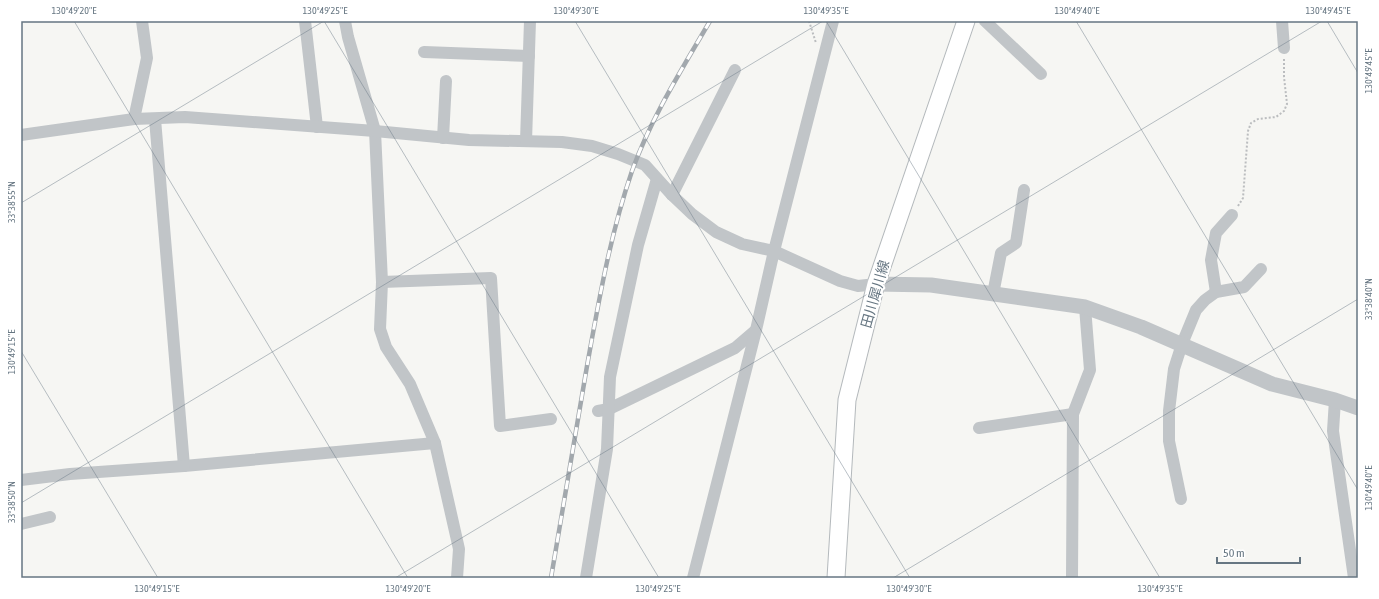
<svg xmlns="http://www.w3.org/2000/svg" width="1379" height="599" font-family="'Asap Condensed','Noto Sans JP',sans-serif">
<rect width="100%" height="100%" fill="#f6f6f3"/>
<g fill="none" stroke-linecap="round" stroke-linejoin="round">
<g stroke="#b4b9bc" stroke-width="19">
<path id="secondary" d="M836 578 847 400 876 284 966 21"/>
</g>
<g stroke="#bbbdbf" stroke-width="2" stroke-dasharray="2 2" stroke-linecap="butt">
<path d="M809 21 816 43"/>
<path d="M1238 206 1243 198 1248 131 1251 123 1258 119 1276 117 1284 111 1287 104 1284 77V59"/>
</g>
<g stroke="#c1c5c8" stroke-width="12">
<path d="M305 21 317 127"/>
<path d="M345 21 348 37 375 131 382 282 380 329 386 347 410 384 435 443 459 549 457 578"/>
<path d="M985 21 1041 74"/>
<path d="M1282 21 1284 48"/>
<path d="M424 52 529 56"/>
<path d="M134 119 147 58 142 21"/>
<path d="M155 119 184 466 435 443"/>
<path d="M21 135 134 119 185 117 375 131 469 140 562 142 592 146 618 154 645 165 672 195 692 214 716 232 742 244 774 251 840 281 858 286 876 284"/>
<path d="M443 138 446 81"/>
<path d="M526 141 530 21"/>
<path d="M672 195 735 70"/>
<path d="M382 282 491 278 500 426 551 419"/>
<path d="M1216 292 1211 260 1216 233 1232 215"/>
<path d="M993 294 1001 253 1016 243 1024 190"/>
<path d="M1335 400 1333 431 1354 578"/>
<path d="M598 411 609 409 735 348 756 330"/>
<path d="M979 428 1073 414"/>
<path d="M21 480 70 474 184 466"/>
<path d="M1181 499 1169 441V411L1174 369 1182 344 1196 310 1205 300 1216 292 1244 287 1261 269"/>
<path d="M21 524 50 517"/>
<path d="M586 578 607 449 610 377 638 245 657 179"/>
<path d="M693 578 756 330 774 251 833 21"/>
<path d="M1072 578 1073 414 1090 370 1085 307"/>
</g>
<path stroke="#c1c5c8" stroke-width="15" d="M876 284 931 285 1085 307 1141 327 1272 384 1335 400 1358 408"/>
<use href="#secondary" stroke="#fff" stroke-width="17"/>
<g stroke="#a2a8ad" stroke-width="4.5">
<path id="rail" d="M551 578C563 507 575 437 587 366 599 300 610 235 632 171 651 118 682 69 710 21"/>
</g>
<use href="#rail" stroke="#fff" stroke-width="3" stroke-dasharray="9" stroke-linecap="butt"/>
</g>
<path fill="none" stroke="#667682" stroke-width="1" stroke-opacity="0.45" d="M74 21 408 578M324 21 659 578M575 21 910 578M826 21 1160 578M1076 21 1358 490M1327 21 1358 73M21 203 324 21M21 351 158 578M21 503 823 21M395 578 1322 21M893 578 1358 299"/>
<g text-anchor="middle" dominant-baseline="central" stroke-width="4" stroke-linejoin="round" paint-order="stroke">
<g font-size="14" fill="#667682" stroke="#fff">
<text transform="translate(875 294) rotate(-74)">田川犀川線</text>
</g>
</g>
<rect width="1379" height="599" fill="none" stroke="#ffffff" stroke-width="44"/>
<path d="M1217 557v6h83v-6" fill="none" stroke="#667682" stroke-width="2"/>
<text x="1223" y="557" font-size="12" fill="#667682" stroke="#ffffff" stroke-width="3" paint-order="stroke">50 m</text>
<rect x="22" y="22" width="1335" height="555" fill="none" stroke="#667682" stroke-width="1.5"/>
<g font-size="10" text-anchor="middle" fill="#667682">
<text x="74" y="14">130°49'20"E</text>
<text x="325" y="14">130°49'25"E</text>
<text x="576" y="14">130°49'30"E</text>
<text x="826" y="14">130°49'35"E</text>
<text x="1077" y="14">130°49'40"E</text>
<text x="1328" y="14">130°49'45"E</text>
<text transform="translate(1368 71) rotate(-90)" y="4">130°49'45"E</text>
<text transform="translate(11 202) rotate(-90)" y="4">33°38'55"N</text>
<text transform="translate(1368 299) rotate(-90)" y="4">33°38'40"N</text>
<text transform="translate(11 352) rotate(-90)" y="4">130°49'15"E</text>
<text transform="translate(1368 488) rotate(-90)" y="4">130°49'40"E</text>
<text transform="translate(11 502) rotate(-90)" y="4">33°38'50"N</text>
<text x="157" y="592">130°49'15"E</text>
<text x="408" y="592">130°49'20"E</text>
<text x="658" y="592">130°49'25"E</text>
<text x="909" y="592">130°49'30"E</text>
<text x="1160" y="592">130°49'35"E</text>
</g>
</svg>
